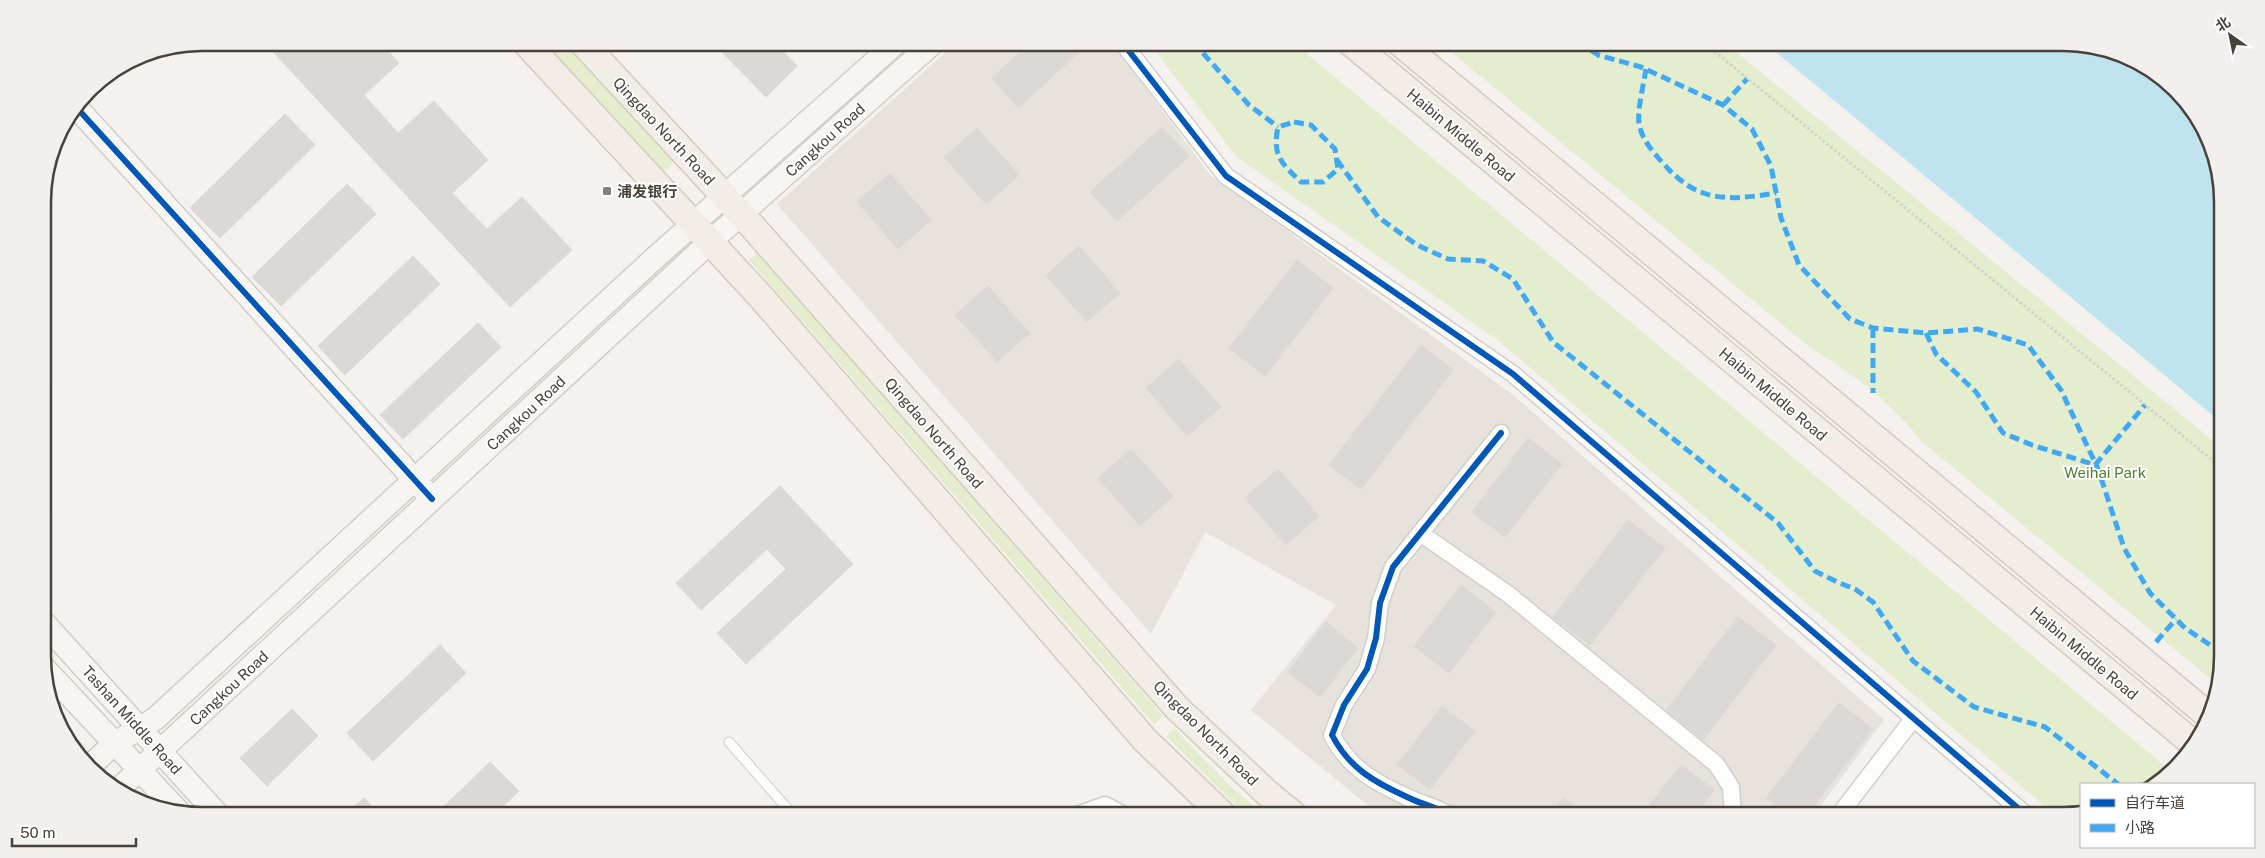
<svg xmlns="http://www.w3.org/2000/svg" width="2265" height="858" font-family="'Public Sans','Noto Sans SC',sans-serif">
<rect width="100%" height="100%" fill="#f4f1ee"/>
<path fill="#e7e2dc" d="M956 43H1112L1210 175 1512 394 1884 720 1814 815H1380L1251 710 1336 605 1205 532 1151 634 777 204Z"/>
<g fill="#e5edcf">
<path d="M540 43H569L677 159 661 175Z"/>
<path d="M1149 43H1294L2171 771 2157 784H2081V813L2055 815 1500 342 1237 157Z"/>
<path d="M1440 43H1725L2222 448V656L2218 685 1922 442C1893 403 1852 373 1812 349Z"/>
<path d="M758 252 1163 716 1154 724 749 260Z"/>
<path d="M1174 728 1221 777 1263 815H1246L1166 736Z"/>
</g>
<path fill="#c0e3f0" d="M1765 43H2063L2114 51 2183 97 2210 141 2221 181 2222 423Z"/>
<g fill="#dcd8d5" stroke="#dcd8d4">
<path d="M264 42H380L399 63 364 95 398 133 434 101 488 160 452 193 487 229 522 197 572 250 510 307Z"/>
<path d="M732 42H774L797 66 766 97 722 52Z"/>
<path d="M1031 42H1090L1018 108 992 78Z"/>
<path d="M285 114 315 145 220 238 190 208Z"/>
<path d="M1162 127 1189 156 1117 221 1090 192Z"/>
<path d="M977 128 1019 175 986 204 944 157Z"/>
<path d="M890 173 931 220 898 249 857 202Z"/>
<path d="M347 184 376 214 281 306 252 277Z"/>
<path d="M1079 246 1120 293 1087 322 1046 275Z"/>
<path d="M413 256 440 284 345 375 318 346Z"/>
<path d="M1297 260 1333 288 1265 376 1229 348Z"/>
<path d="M988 286 1030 333 997 362 955 315Z"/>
<path d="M478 323 501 347 403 439 380 415Z"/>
<path d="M1421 345 1453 370 1361 489 1329 465Z"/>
<path d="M1179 359 1221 407 1187 436 1146 388Z"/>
<path d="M1528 438 1562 464 1505 537 1472 512Z"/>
<path d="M1131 449 1173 496 1140 526 1098 478Z"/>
<path d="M1278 469 1319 516 1286 545 1245 498Z"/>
<path d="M780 486 853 564 746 664 717 633 786 569 767 549 701 610 676 583Z"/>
<path d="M1628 520 1665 548 1590 645 1553 617Z"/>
<path d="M1461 585 1496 612 1449 673 1414 646Z"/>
<path d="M1738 617 1776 645 1703 740 1666 710Z"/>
<path d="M1326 622 1358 648 1320 697 1288 672Z"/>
<path d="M440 645 466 673 373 761 347 733Z"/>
<path d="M1839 703 1873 729 1807 815H1789L1766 798Z"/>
<path d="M1442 706 1475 731 1430 789 1397 765Z"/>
<path d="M292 709 318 736 267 786 240 758Z"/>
<path d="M490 762 519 791 494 815H435Z"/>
<path d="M1681 765 1714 790 1695 815H1642Z"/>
<path d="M364 798 380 815H345Z"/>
<path d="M1563 798 1586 815H1550Z"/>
</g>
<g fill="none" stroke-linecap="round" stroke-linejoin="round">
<g stroke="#d2cfcb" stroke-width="11">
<path id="lane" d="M729 742 793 815"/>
</g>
<g stroke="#d2cfcb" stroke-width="19">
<g id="street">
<path d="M1122 42 1226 176 1513 374 2026 815"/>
<path d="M1420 533 1508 594 1716 764 1731 787 1733 815"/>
<path d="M1077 815 1105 805 1124 815"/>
<path d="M1449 815C1437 807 1421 804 1407 797 1374 782 1349 768 1332 735L1344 705 1367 669 1376 638 1380 603 1393 567 1501 433"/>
<path d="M1839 815 1913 719"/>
</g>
</g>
<g stroke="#d2cdc5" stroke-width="25">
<g id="secondary">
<path d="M77 108 425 491"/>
<path d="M45 624 218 815"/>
<path d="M45 669 179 812"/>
<path d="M90 766 115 743 155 719 656 257 897 42"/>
<path d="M121 787 711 241 934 42"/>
</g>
</g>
<g stroke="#d6cabc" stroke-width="29">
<g id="primary">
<path d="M525 42 761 297 1145 740 1223 815"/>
<path d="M582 42 752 226 1177 708 1266 792 1294 815"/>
<path d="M1350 42 2195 745"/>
<path d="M1399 42 2209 716"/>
</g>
</g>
<path stroke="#d3d1cc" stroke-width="3" stroke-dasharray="2.5 2.5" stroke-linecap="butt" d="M1703 42 2222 468"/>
<use href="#lane" stroke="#fdfdfc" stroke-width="9"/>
<use href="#street" stroke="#fdfdfc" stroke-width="16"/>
<use href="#secondary" stroke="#f7f5f1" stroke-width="22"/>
<use href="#primary" stroke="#f2ede6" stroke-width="26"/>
<g stroke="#3fa9f5" stroke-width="5" stroke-dasharray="10 5" stroke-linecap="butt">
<path d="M1193 42 1249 105 1278 127"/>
<path d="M1579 42 1598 55 1641 67 1723 105 1752 129 1771 166 1781 218 1799 265 1850 319 1873 328 1926 333 1978 329 2028 345 2061 390 2098 469 2124 548 2150 593 2185 628 2222 653"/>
<path d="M1646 69C1644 82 1637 111 1639 123 1641 138 1652 151 1662 162 1697 203 1727 201 1776 193"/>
<path d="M1723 105 1747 79"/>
<path d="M1294 122 1311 125 1335 149 1338 169 1323 182H1301C1281 163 1272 155 1278 127Z"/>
<path d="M1337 160 1378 217 1417 245 1448 259 1483 261 1513 279 1553 342 1778 523 1815 571 1837 582 1855 589 1873 602 1913 661 1974 707 2045 727 2118 784"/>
<path d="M1873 328V393"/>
<path d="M1926 333 1936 354 1976 392 2003 433 2032 445 2095 465 2145 405"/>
<path d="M2156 642 2176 619"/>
</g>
<g stroke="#fff" stroke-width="9">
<g id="cycleway">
<path d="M1122 42 1226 176 1513 374 2026 815"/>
<path d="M77 108 432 499"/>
<path d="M1449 815C1437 807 1421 804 1407 797 1374 782 1349 768 1332 735L1344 705 1367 669 1376 638 1380 603 1393 567 1501 433"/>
</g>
</g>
<use href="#cycleway" stroke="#0057b8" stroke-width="6"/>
</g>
<rect fill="#867f78" stroke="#fff" stroke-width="2" x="602" y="186" width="10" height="10" rx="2.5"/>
<g text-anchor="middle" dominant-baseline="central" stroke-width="4" stroke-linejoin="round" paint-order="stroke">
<g font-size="15" fill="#4a4139" stroke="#fff">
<text transform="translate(664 131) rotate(47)">Qingdao North Road</text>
<text transform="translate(1461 135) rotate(40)">Haibin Middle Road</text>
<text transform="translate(825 140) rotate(-42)">Cangkou Road</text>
<text transform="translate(1773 394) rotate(40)">Haibin Middle Road</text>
<text transform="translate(526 413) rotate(-43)">Cangkou Road</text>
<text transform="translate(934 433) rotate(49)">Qingdao North Road</text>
<text transform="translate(2084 653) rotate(40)">Haibin Middle Road</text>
<text transform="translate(229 688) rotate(-43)">Cangkou Road</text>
<text transform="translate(132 720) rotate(48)">Tashan Middle Road</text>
<text transform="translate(1206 733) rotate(45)">Qingdao North Road</text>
</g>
<g font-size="15" font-weight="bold" fill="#4a4139" stroke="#fff" text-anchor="start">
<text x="617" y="191">浦发银行</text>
</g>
<g font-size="15" fill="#557d2b" stroke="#fff">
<text x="2105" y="472">Weihai Park</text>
</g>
</g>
<path d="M0 0H2265V858H0ZM202 51H2063A151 151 0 0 1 2214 202V656A151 151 0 0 1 2063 807H202A151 151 0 0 1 51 656V202A151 151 0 0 1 202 51Z" fill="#f1f0ef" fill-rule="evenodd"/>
<path fill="none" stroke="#4a4139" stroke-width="2.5" d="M202 51H2063A151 151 0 0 1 2214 202V656A151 151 0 0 1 2063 807H202A151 151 0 0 1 51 656V202A151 151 0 0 1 202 51Z"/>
<rect x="2080" y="783" width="175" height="65" fill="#ffffff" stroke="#b7b3b0"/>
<rect x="2090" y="799" width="25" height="8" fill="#0057b8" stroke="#b7b3b0"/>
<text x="2125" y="808" font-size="15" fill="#4a4139">自行车道</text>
<rect x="2090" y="824" width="25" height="8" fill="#3fa9f5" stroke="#b7b3b0"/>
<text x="2125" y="833" font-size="15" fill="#4a4139">小路</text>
<g transform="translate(2230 35) rotate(327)" stroke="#ffffff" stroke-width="4" paint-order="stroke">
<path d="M0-4L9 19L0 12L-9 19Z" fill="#4a4139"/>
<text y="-8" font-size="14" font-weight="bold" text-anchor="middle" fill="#4a4139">北</text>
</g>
<path d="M12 838v8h124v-8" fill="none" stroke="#4a4139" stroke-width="2.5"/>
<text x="20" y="838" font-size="15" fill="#4a4139" stroke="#ffffff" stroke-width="4" paint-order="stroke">50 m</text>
</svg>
